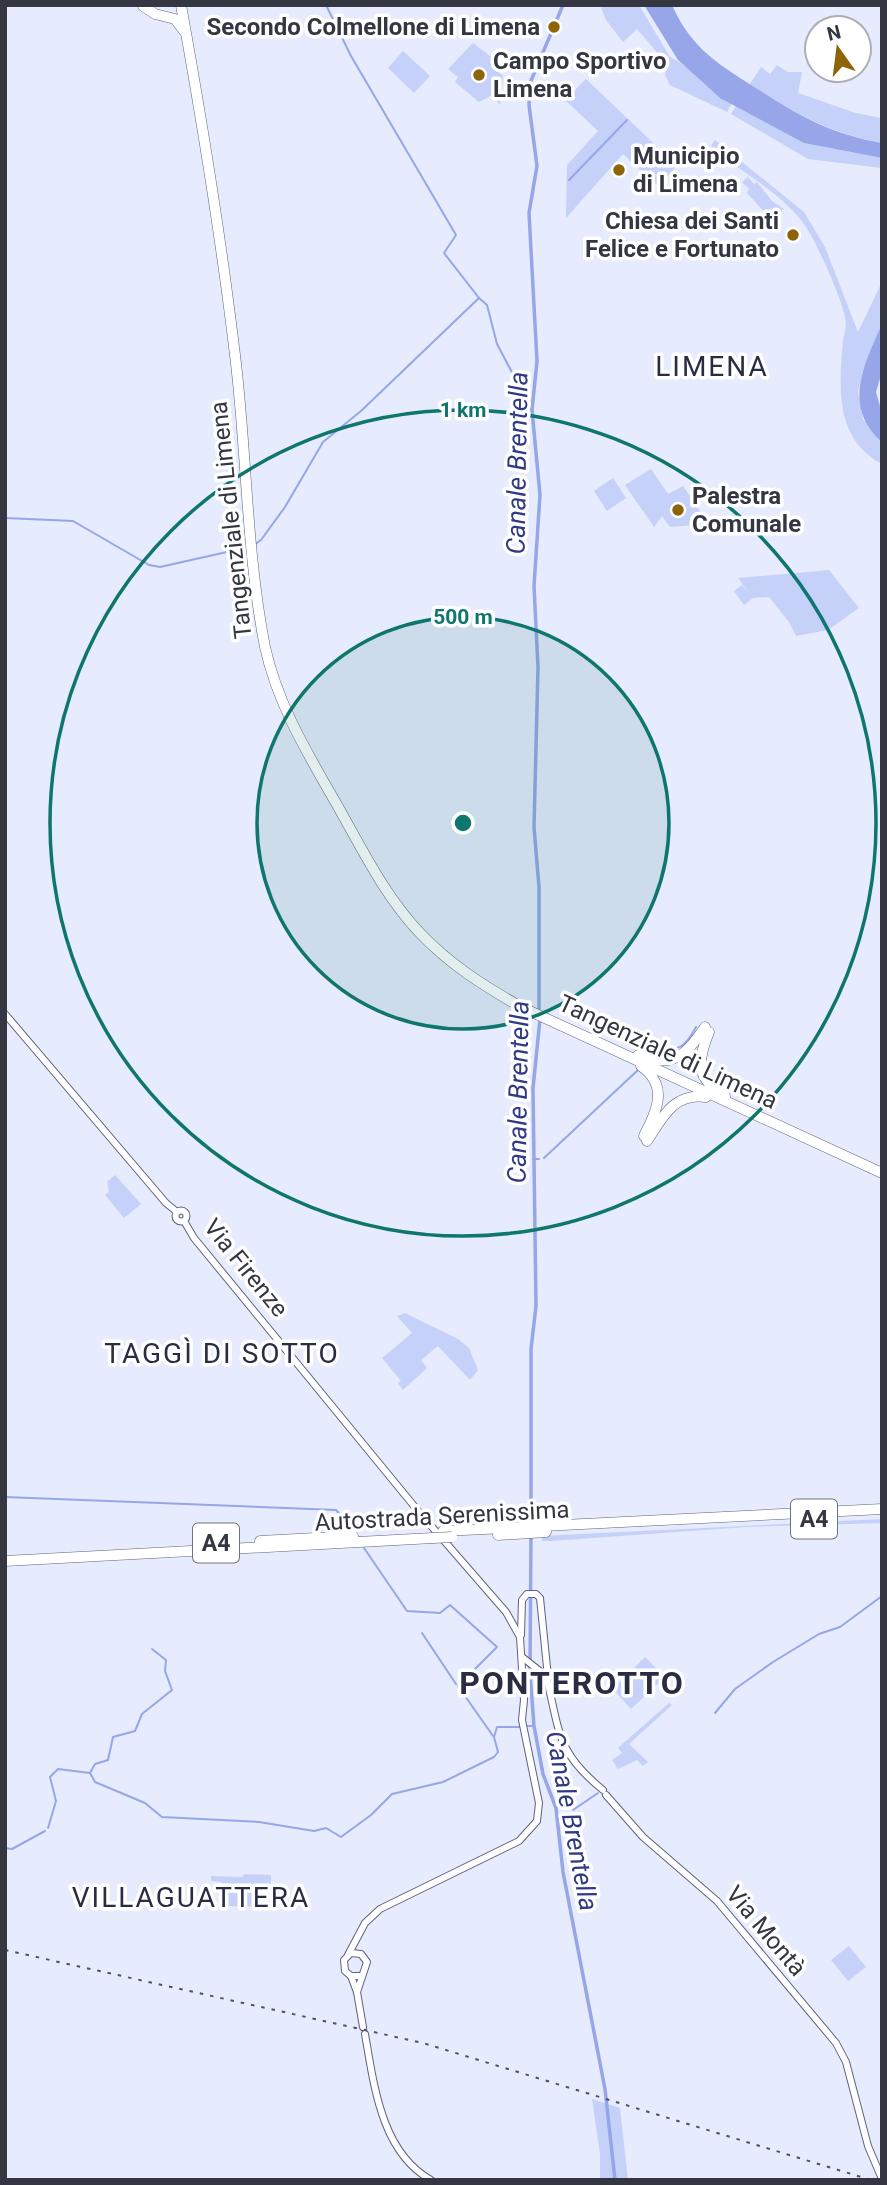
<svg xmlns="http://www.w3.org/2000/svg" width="887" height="2185" font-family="Roboto,sans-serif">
<rect width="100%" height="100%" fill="#e6ebfd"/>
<g fill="#c6d1fa">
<path d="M600 5H639L670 57C691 66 706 92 732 103L727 112 670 85 665 75 667 64 637 29 623 42 606 20Z"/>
<path d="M473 43 494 59 491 64 503 76 500 105 492 95 479 102 455 82 458 77 448 69Z"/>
<path d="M403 51 430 76 414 93 388 68Z"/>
<path d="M777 65 788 72H802L798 93 856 113 882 118V143C826 132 797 114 749 85L761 67 770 74Z"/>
<path d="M586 79 670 159 668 161 675 168 658 186 623 154 566 218 567 165 598 131 565 100Z"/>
<path d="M737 104 804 143 882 158V168L808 159 731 114Z"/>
<path d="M715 140 804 212 825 247 858 332 882 282V324L863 371 858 392 863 419 882 442V464C834 439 839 386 843 340 844 335 846 329 846 325 846 306 820 252 811 235 789 195 744 176 711 146Z"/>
<path d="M748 177 754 184 757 182 772 201 784 209 770 218 747 193 749 189 742 182Z"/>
<path d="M651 469 668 494 683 486 709 524 670 527 662 516 654 527 625 485Z"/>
<path d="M613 478 626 498 607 511 594 491Z"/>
<path d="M829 570 859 608 828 630 796 636 789 622 769 597 753 598 744 605 734 591 742 585 749 593 738 578Z"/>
<path d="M115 1175 141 1204 124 1218 105 1195 109 1192 107 1182Z"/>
<path d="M405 1313 458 1339 469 1348 478 1370 470 1380 438 1346 421 1360 427 1368 403 1390 398 1383 401 1381 382 1358 412 1333 397 1316Z"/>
<path d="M882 1519V1523L747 1527 551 1541H542L541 1536Z"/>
<path d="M645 1657 665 1677 631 1709 613 1689Z"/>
<path d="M669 1703 672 1705 629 1744 648 1762 643 1766 637 1760 618 1769 612 1760 622 1753 618 1748Z"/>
<path d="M245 1874 271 1875 270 1907 221 1906V1882L211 1881V1876L242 1877Z"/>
<path d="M849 1946 866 1967 848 1981 831 1960Z"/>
<path d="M592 2099 620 2108 628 2180H600V2154Z"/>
</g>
<g fill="#96a6e8">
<path d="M644 5H672C692 50 720 65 759 90 801 117 832 134 882 143V158L804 143 720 98 678 60Z"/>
<path d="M882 324V372L876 392 882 413V442C842 406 864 365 882 324Z"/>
</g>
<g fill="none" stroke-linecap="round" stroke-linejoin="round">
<g stroke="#96a6e8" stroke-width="2">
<path d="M326 5 351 56 456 235 444 253 479 298"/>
<path d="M569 180 627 120"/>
<path d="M5 518 73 521 149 565 160 567 249 547"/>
<path d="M254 545 261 540 285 507 323 442 361 411 479 298 487 305 497 344 532 410"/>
<path d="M653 1055C676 1046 682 1054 696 1027"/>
<path d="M544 1158 638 1070"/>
<path d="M533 1159H539"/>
<path d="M5 1497 336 1510 354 1530"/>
<path d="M364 1548 407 1611 440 1613 450 1605 497 1647 458 1686 493 1736"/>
<path d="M422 1633 456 1684"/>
<path d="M715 1713 735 1689 773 1662 819 1634 840 1627 882 1596"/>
<path d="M527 1726H534"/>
<path d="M90 1773 95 1764 108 1760 113 1737 135 1731 142 1714 172 1690 165 1671 166 1660 152 1649"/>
<path d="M573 1810 598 1793"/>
<path d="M557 1818 561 1817"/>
<path d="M48 1828 56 1801 50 1777 58 1769 90 1773 95 1782 145 1803 162 1817 259 1822 314 1831 326 1828 341 1837 371 1815 392 1794 443 1782 494 1757 498 1752 494 1737 497 1727H522"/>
<path d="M5 1848 12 1849 45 1831"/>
</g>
<g stroke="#96a6e8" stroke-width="3.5">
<path d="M539 1012V887L534 827 538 667 534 586 540 495 532 410 537 361 529 213 537 166 529 105 530 83 563 5"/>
<path d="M531 1526V1349L536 1306 533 1088 540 1019"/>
<path d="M531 1533 530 1673 534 1726 543 1774 556 1808 563 1872 605 2089 615 2180"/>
</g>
<g stroke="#5d637d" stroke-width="8">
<g id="secondary">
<path d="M5 1014 166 1203 177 1212"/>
<circle cx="181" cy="1216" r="5.5"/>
<path d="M184 1221 194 1238 419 1512 506 1612 520 1637 524 1700 522 1720 539 1803 537 1821 519 1841 380 1909 365 1923 348 1955"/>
<path d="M521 1635 522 1600 527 1594H536L540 1598 548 1677"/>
<path d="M522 1657 546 1676C560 1730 555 1751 603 1790"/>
<path d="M606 1795 643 1837 717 1901 836 2043 846 2062 868 2146 882 2179"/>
<path d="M351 1976 357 1992 363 2027"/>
<path d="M357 1992 367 1962 361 1954 351 1953 344 1960 345 1971 351 1976H361"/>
<path d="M365 2034C374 2085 381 2152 431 2180"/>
</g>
</g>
<g stroke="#5d637d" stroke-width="11">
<g id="highway">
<path d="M181 5C202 121 221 238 235 355 247 452 246 551 265 647 278 707 311 759 341 812 364 853 386 897 419 932 449 964 484 986 521 1007L882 1173"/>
<path d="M143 6 155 14 175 19 184 31"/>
<path d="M709 1032C697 1062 695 1078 725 1096"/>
<path d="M638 1055C672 1069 687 1055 705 1027"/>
<path d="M641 1066C669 1086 657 1110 644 1136"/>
<path d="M647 1141C662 1118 674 1092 706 1097"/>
<path d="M443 1531 882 1509"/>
<path d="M498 1535 546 1532"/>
<path d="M260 1541 353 1536"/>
<path d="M5 1561 433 1538"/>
</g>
</g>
<use href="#secondary" stroke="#fff" stroke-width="6"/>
<use href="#highway" stroke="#fff" stroke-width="10"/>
<path stroke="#4f525e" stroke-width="2" stroke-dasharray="3.5 7" stroke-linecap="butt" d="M5 1950 423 2043 871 2180"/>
<g stroke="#5d637d" stroke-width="11" stroke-linecap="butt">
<path id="highway-bridge" d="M433 1538 452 1537"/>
</g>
<use href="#highway-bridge" stroke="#fff" stroke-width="10"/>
</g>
<circle cx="463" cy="823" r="206" fill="#0f766e" fill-opacity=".12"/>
<g fill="none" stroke="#0f766e" stroke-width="3.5">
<circle cx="463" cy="823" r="206"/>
<circle cx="463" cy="823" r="413"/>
</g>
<g fill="#8e6409" stroke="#fff" stroke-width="2.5">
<circle cx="554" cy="27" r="7"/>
<circle cx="479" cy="75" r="7"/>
<circle cx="619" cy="170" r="7"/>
<circle cx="793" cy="235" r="7"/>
<circle cx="678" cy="510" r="7"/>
</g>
<g text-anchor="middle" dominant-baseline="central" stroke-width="7" stroke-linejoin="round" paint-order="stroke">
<g fill="#fff" stroke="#71737b" stroke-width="2">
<rect x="791" y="1499.5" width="46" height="39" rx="5"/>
<rect x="193" y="1523.5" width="46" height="39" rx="5"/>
</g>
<g font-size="23" font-weight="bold" fill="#343742">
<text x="814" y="1519">A4</text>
<text x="216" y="1543">A4</text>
</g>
<g font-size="24" font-weight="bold" fill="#343742" stroke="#fff" text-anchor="start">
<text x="540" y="27" text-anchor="end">Secondo Colmellone di Limena</text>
<text x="493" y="61">Campo Sportivo<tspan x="493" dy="28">Limena</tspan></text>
<text x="633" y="156">Municipio<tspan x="633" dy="28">di Limena</tspan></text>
<text x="779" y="221" text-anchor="end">Chiesa dei Santi<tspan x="779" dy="28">Felice e Fortunato</tspan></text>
<text x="692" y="496">Palestra<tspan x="692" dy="28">Comunale</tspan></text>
</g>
<g font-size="24" fill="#343742" stroke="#fff">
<text transform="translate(231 520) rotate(-96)">Tangenziale di Limena</text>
<text transform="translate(668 1052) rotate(25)">Tangenziale di Limena</text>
<text transform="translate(246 1268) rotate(51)">Via Firenze</text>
<text transform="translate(442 1516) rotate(-3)">Autostrada Serenissima</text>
<text transform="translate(766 1931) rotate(50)">Via Montà</text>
</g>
<g font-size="26" font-style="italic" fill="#2f3985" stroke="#fff">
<text transform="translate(517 463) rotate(-89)">Canale Brentella</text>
<text transform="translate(518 1092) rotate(-89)">Canale Brentella</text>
<text transform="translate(572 1821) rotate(79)">Canale Brentella</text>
</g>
<g font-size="28" letter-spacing="2" fill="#282d43" stroke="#fff">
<text x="712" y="366">LIMENA</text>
<text x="222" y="1353">TAGGÌ DI SOTTO</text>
<text x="191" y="1897">VILLAGUATTERA</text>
</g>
<g font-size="32" font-weight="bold" letter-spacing="2" fill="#282d43" stroke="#fff">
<text x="572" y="1683">PONTEROTTO</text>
</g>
</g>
<circle cx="463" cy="823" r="10" fill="#0f766e" stroke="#fff" stroke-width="3.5"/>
<g font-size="21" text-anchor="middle" font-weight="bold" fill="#0f766e" stroke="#fff" stroke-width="7" stroke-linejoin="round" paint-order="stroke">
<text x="463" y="417">1 km</text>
<text x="463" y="624">500 m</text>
</g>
<rect width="887" height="2185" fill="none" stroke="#343742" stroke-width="14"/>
<g transform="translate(838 49) rotate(346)"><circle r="33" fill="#ffffff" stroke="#aeafb3" stroke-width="2"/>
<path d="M0-5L12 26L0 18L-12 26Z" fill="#8e6409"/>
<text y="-10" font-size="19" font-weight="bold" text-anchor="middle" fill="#343742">N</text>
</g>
</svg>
